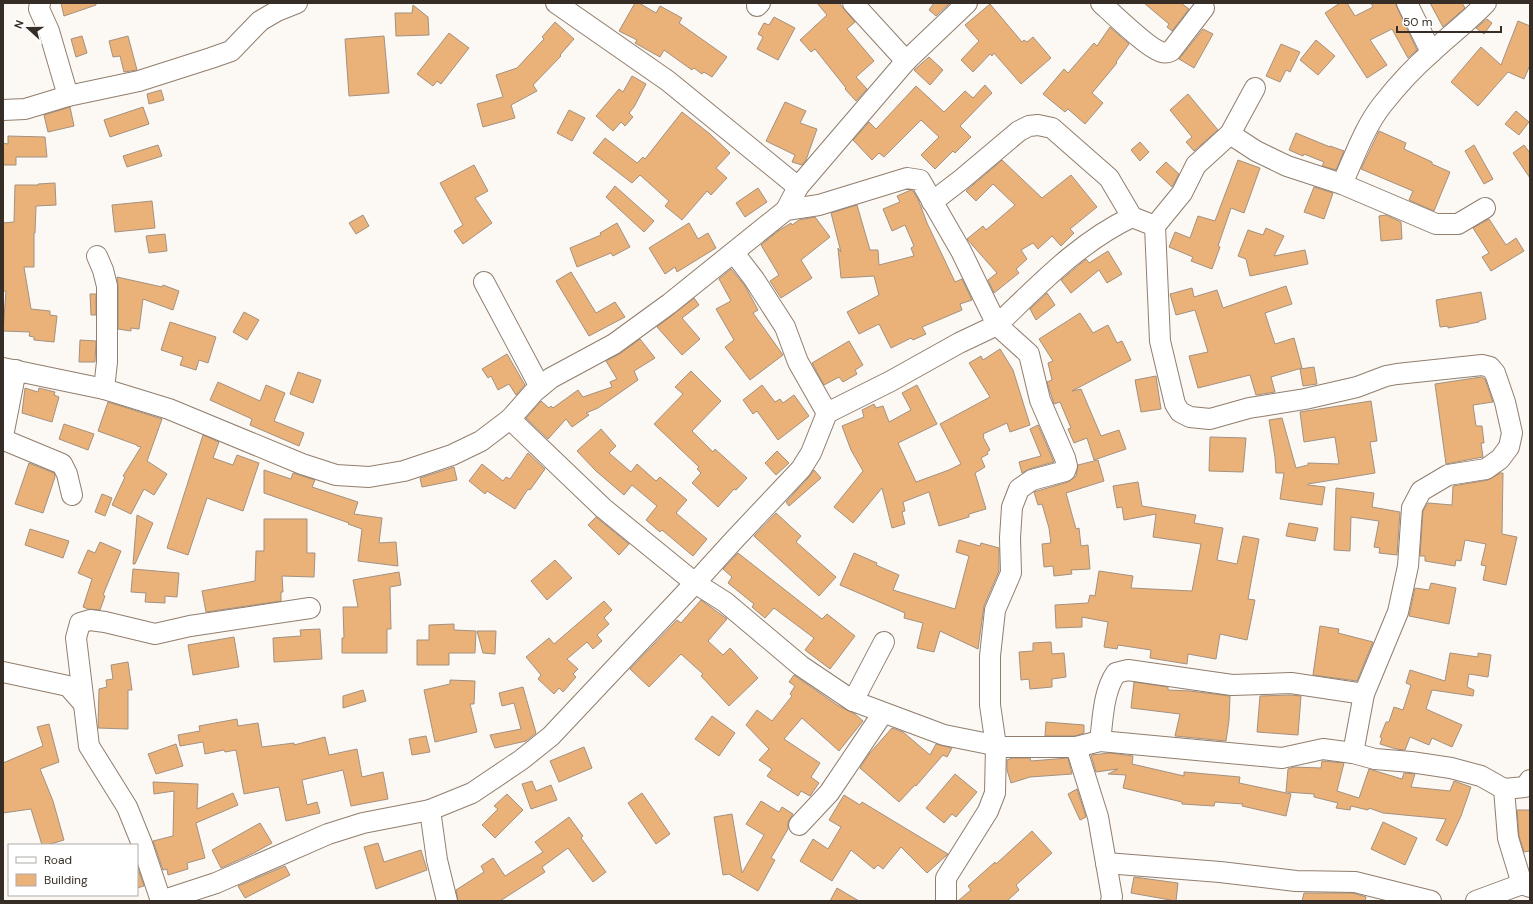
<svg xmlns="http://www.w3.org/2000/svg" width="1533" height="904" font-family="'DM Sans',sans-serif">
<rect width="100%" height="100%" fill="#fcf8f4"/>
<g fill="#eab178" stroke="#a4917f">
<path d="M61 3H96V5L64 16Z"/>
<path d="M635 3H639L656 13 660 6 682 18 679 23 727 57 712 77 704 72 702 74 694 68 692 70 664 50 660 57 635 43 637 40 619 31Z"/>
<path d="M817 3H839L855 22 847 29 874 61 856 77 867 89 856 101 845 89 846 88 815 49 811 52 800 40 827 15Z"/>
<path d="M934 3H950L936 16 929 10Z"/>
<path d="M1144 3H1181L1189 9 1172 31 1167 27 1169 24Z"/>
<path d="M1340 3H1347L1355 16 1373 7 1371 3H1395L1417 50 1408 58 1392 29 1370 40 1387 65 1367 78 1325 13Z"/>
<path d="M1430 3H1462L1465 8 1443 27Z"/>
<path d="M990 4 1022 42 1024 40 1027 42 1033 37 1051 58 1021 84 994 53 992 56 990 54 973 72 961 60 979 41 965 25Z"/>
<path d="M413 5 428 17 429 35 396 36 395 13H412Z"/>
<path d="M774 17 795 28 778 60 757 49 763 37 758 34 764 23 769 25Z"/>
<path d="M1487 19 1492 23 1484 34 1476 28Z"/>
<path d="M1518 21 1530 26V65L1524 79 1508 72 1478 106 1451 82 1481 47 1501 65Z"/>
<path d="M555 22 574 39 560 55 561 56 533 85 537 91 511 105 515 118 483 127 477 104 503 97 496 75 517 68 544 39 542 37Z"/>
<path d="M1110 27 1129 44 1116 62 1117 63 1092 93 1103 103 1085 124 1068 109 1065 112 1043 94 1064 69 1068 73 1094 43 1097 46Z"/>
<path d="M1203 29 1213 34 1194 68 1179 59Z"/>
<path d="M449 33 469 48 441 84 437 81 433 86 417 74Z"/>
<path d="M82 36 87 53 76 57 71 39Z"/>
<path d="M128 36 137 70 124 72 120 56 113 57 109 41Z"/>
<path d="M384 36 389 93 349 96 345 39Z"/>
<path d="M1316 40 1335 56 1318 75 1300 60Z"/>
<path d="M1281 44 1300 52 1290 72 1286 70 1280 82 1266 76Z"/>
<path d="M929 57 943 70 930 85 914 70Z"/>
<path d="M632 76 646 84 634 107 629 113 633 117 625 126 621 122 613 131 596 116 619 89 623 92Z"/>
<path d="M985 85 992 93 960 126 971 137 955 153 953 151 935 169 921 155 939 137 921 120 884 157 879 153 872 160 853 140 869 122 876 129 916 86 944 112 965 91 973 98Z"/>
<path d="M161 90 164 100 149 104 147 94Z"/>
<path d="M1188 94 1218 130 1194 151 1186 142 1192 137 1170 110Z"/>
<path d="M785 102 806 111 800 123 817 129 806 160 802 165 792 162 795 155 766 141Z"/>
<path d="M70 107 74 126 48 132 44 115Z"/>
<path d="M143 107 149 124 110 137 104 120Z"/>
<path d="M569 110 585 118 572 141 557 133Z"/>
<path d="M1516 111 1529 122 1519 135 1505 124Z"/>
<path d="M682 112 710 134 730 153 716 168 727 178 711 195 707 191 682 220 665 206 669 201 640 175 632 183 593 153 605 138 637 163 643 157 645 159Z"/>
<path d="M1379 131 1406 143 1404 149 1432 162V164L1450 172 1434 211 1409 200 1413 191 1361 169Z"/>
<path d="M1296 133 1330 147V146L1344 151 1336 170 1322 166 1324 162 1304 154 1303 156 1289 150Z"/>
<path d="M8 136 45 137 47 157H16V165H3V143L8 144Z"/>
<path d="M1140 142 1149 152 1140 161 1131 150Z"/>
<path d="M158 145 162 156 127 167 123 156Z"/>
<path d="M1474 145 1493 179 1484 184 1465 151Z"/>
<path d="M1524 145 1530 153V178L1513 153Z"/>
<path d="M1002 160 1042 198 1071 175 1097 207 1070 229 1074 233 1061 246 1052 236 1038 249 1033 243 1021 250 1027 259 1016 269 1019 273 994 293 988 280 997 273 967 239 983 226 986 230 1015 205 993 184 976 201 966 191Z"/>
<path d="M1238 160 1260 168 1244 213 1231 208 1218 246 1220 247 1212 269 1191 261 1193 257 1169 247 1175 232 1190 238 1198 216 1215 221Z"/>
<path d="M1166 162 1179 174 1172 187 1156 172Z"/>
<path d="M474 165 488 191 475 198 492 223 463 244 454 231 463 225 440 183Z"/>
<path d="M55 183 56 205 36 206 35 233H34V267H24L31 309 50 311V315L57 316 54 342 34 340V337L29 336 30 332 3 331 6 291H3V223L14 222 15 185H38V184Z"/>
<path d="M615 186 654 221 644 232 606 197Z"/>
<path d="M1314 187 1333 193 1324 219 1304 212Z"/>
<path d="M758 188 767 202 745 217 736 203Z"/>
<path d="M911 190 913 191 918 199 927 223 955 282 962 279 972 300 960 304 962 310 922 327 926 334 913 340 911 338 891 348 879 324 859 334 847 312 879 295 874 276 841 278 838 248 841 252 831 213 857 205 870 250H878L879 265 914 256 911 248 914 246 905 225 892 231 883 209 900 202 897 196Z"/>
<path d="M152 201 155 228 115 232 112 205Z"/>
<path d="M363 215 369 226 356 234 349 223Z"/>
<path d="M1386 215 1401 222 1402 239 1381 241 1379 216Z"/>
<path d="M815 217 830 237 801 260 812 278 781 298 770 281 779 275 761 245 778 231 791 223 792 225 799 220Z"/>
<path d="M1489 219 1506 245 1516 238 1524 251 1491 271 1482 257 1489 253 1473 228Z"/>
<path d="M617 223 630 247 613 256 611 253 577 267 570 248 601 235 600 233Z"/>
<path d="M689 223 698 239 708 233 716 248 677 272 675 267 665 274 649 248Z"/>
<path d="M1266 228 1284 236 1274 256 1305 250 1308 264 1250 276 1246 259 1238 256 1248 230 1263 235Z"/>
<path d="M165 234 167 251 149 253 146 236Z"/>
<path d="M1108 251 1122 274 1107 283 1099 270 1071 293 1061 280 1086 259 1089 263Z"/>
<path d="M731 269 745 286 758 310 753 313 783 355 750 380 725 347 734 340 716 309 731 301 719 279Z"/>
<path d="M571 272 596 313 615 302 625 317 589 336 556 281Z"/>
<path d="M117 277 162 287 163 285 179 291 173 310 143 299 139 329 131 328V331L118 329V286Z"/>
<path d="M1286 286 1292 304 1265 313 1275 344 1294 338 1302 368 1271 377 1275 392 1256 395 1250 375 1198 388 1189 356 1208 352 1195 310 1176 315 1170 294 1192 288 1194 297 1217 290 1223 308Z"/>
<path d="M1481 292 1486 319 1479 321V322L1448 328V326L1440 327 1436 300Z"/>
<path d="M1047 293 1055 305 1036 320 1030 309Z"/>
<path d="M90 294H96V315H91Z"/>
<path d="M694 298 699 305 682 318 700 339 682 355 657 327Z"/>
<path d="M244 312 259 320 247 340 233 332Z"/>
<path d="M1080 313 1093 333 1108 325 1117 343 1122 341 1131 360 1072 391 1081 389 1101 436 1119 430 1126 449 1094 460 1087 438 1074 443 1068 429 1071 428 1060 402 1054 404 1047 382 1052 380 1048 363 1053 361 1039 339Z"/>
<path d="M170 322 216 337 208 363 199 360 196 370 180 365 183 357 161 350Z"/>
<path d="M640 339 655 358 634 371 638 380 598 408 586 413 589 415 572 427 566 419 548 439 526 418 541 401 549 408 551 406 553 408 578 390 583 397 612 387 610 382 617 379 606 361 621 353Z"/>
<path d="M80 340 96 341 95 362H79Z"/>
<path d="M849 341 863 365 855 370 857 374 843 382 839 377 824 385 812 363Z"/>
<path d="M1000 349 1013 370 1030 425 1010 432 1007 423 983 434 984 436 983 437 990 450 987 452 988 454 981 458 985 467 975 473 986 509 969 514V517L939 526 929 492 903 502 905 511 902 512 905 524 892 528 882 488 853 523 834 507 863 471 851 450 842 426 864 417 862 410 874 404 876 408 883 406 889 422 911 410 902 393 917 385 937 424 898 443 916 482 949 470 961 464 940 424 990 397 969 363 981 356 983 360Z"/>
<path d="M507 354 525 385 516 395 509 384 498 390 491 376 488 378 482 369Z"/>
<path d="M1314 367 1317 384 1303 386 1300 369Z"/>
<path d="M691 371 721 401 692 431 713 452 715 449 747 478 736 490 734 489 718 507 692 483 701 473 697 469 699 467 654 424 683 394 675 387Z"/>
<path d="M298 372 321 380 313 403 290 394Z"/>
<path d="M1156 376 1161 409 1141 412 1135 380Z"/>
<path d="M1481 377 1485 379 1493 402 1473 405 1476 426H1482L1484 443H1481L1483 457 1446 464 1435 384Z"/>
<path d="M218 382 260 401 266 385 285 393 274 421 304 433 299 446 250 425 252 419 210 400Z"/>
<path d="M762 385 775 402 780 399 783 403 794 395 809 416 778 440 757 411 753 414 743 400Z"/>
<path d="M25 388 38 392 39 388 55 392 54 395 59 397 52 422 22 413Z"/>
<path d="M1371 401 1377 441 1370 442 1375 473 1308 484V485L1325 487 1322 505 1280 499 1284 473H1276L1275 457 1269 420 1282 418 1296 468 1308 465V463L1339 464 1335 437 1304 442 1300 412Z"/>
<path d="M108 402 162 419 147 461 167 474 154 495 144 489 131 514 112 505 125 477 123 476 141 447 137 446V445L98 431Z"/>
<path d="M64 424 94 434 88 450 59 439Z"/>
<path d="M1038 425 1054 462 1029 469 1022 473 1019 462 1041 456 1030 429Z"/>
<path d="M601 429 616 446 609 453 631 472 637 464 656 481 660 477 687 500 676 513 707 539 693 556 662 530 660 532 646 520 657 506 632 485 624 495 596 471 577 451Z"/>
<path d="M203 435 219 442 213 458 233 465 237 455 259 463 243 511 207 498 188 555 167 548Z"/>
<path d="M1210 437 1246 438 1243 472 1209 471Z"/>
<path d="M777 451 789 463 776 475 765 463Z"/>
<path d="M528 453 545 469 530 490 528 489 515 509 487 491 485 494 469 481 482 464 503 481 506 477 510 479Z"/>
<path d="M1098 460 1104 481 1066 493 1076 529 1079 528 1081 546 1088 545 1090 569 1071 570 1072 574 1054 576 1053 566 1044 567 1042 544 1051 543 1049 528 1042 504 1038 505 1034 492 1068 482 1076 476 1078 465Z"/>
<path d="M29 463 54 473 55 477 43 513 15 504Z"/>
<path d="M454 467 457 480 422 487 420 478Z"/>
<path d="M264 470 291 479 293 473 315 480 312 487 358 502 354 514 382 518 379 543 396 542 398 566 358 561 362 529 348 524 349 523 264 493Z"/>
<path d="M814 470 821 478 789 506 786 502 809 477Z"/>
<path d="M1500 473H1503L1502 534 1517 537 1506 585 1483 580 1486 566 1481 565 1486 544 1465 540 1461 561 1456 560 1455 566 1425 561V556H1420L1423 511 1428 503 1452 505 1453 486 1488 480Z"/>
<path d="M1138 482 1142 506 1196 515 1194 523 1223 528 1217 560 1237 564 1243 536 1259 539 1248 599 1255 600 1247 640 1220 634 1216 659 1188 654 1187 664 1150 658 1151 650 1118 645 1117 649 1104 647 1108 622 1082 617V627L1056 628 1055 605 1088 603 1090 595 1095 596 1099 571 1133 576 1131 588 1192 591 1201 544 1153 537 1156 514 1124 520 1122 507 1117 508 1113 486Z"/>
<path d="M1336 488 1374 493 1372 507 1400 512 1397 555 1379 553 1380 548 1374 547 1379 521 1351 517 1350 551 1334 550Z"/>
<path d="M102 494 112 498 105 516 95 512Z"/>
<path d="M776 513 801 536 796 542 836 577 819 596 754 536Z"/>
<path d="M137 515 153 523 135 564H133Z"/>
<path d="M596 517 629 544 619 555 588 525Z"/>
<path d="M264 519H307V553H315L314 577 282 576 283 592H281V601L206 612 202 591 255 581 256 551H264Z"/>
<path d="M1289 523 1318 528 1315 541 1286 536Z"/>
<path d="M30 529 69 541 63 558 25 545Z"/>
<path d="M959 540 980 546 981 543 999 548V571L984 606 978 649 940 631 934 652 917 648 923 623 904 618 905 613 840 585 854 553 877 563 876 565 899 575 893 590 955 609 969 556 956 552Z"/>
<path d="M100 542 121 551 103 595 105 596 100 610 88 609 83 607 92 579 78 573 88 550 95 553Z"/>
<path d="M738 553 822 619 827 614 855 636 830 669 805 650 814 638 774 608 765 618 752 607 754 604 728 583 732 577 723 569Z"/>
<path d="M555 560 572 578 547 600 531 581Z"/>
<path d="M133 569 179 573 177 597 165 596V603L145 602 146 593 131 592Z"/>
<path d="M399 572 401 585 390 587 391 629H387V653H342V638H344L343 607H358L353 580Z"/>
<path d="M1431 583 1456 588 1449 624 1409 616 1415 588 1429 590Z"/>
<path d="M701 600 727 619 708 641 723 655 730 648 758 678 729 706 701 676 703 674 681 654 649 687 630 669 677 620 681 623Z"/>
<path d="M604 601 612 610 604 618 609 624 597 635 602 641 593 649 587 642 567 659 578 669 573 674 576 677 563 692 559 688 554 694 538 679 541 675 526 657 549 638 554 644Z"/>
<path d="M454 624V630L476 631 475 653H449V665H417V640H429V625Z"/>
<path d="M1320 626 1339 629 1338 633 1373 642 1357 681 1313 675Z"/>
<path d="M320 629 322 659 274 662 273 638 301 636 300 630Z"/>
<path d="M477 631H496L495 654 483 653Z"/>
<path d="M234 637 239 667 193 675 188 645Z"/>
<path d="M1051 642 1052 654 1064 653 1066 677 1052 679V687L1030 689 1029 679 1021 680 1019 652 1033 651V643Z"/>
<path d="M1450 653 1478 657V653L1491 655 1488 677 1469 674 1467 687 1474 690 1473 696 1432 690 1426 709 1462 725 1452 747 1432 738 1429 745 1410 737 1405 750 1396 749 1380 744 1382 738 1380 737 1386 722H1389L1394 707 1403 710 1411 685 1406 683 1410 670 1445 681Z"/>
<path d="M128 662 132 690H128V729L98 728 99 689 107 687 106 680 113 679 111 665Z"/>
<path d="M794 675 837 705 855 714 863 721 839 751 802 718 784 739 820 763 811 777 819 783 810 796 801 791 798 796 767 776 772 769 759 760 769 749 746 725 757 710 772 721 792 696 790 694 795 686 789 682Z"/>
<path d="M450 680 475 681 474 704H470L477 732 435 742 424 690 450 684Z"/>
<path d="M1134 682 1168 687V690L1190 691 1230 696 1229 720 1226 741 1175 736 1180 714 1131 708Z"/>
<path d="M523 687 536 733 526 741 495 748 490 735 521 729 514 703 502 706 499 693Z"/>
<path d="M363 690 366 701 343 708V696Z"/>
<path d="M1290 695 1301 696 1298 735 1257 732 1260 696Z"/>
<path d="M712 716 735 733 719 756 695 739Z"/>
<path d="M237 719 238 726 258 723 262 747 294 743V745L325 737 329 755 357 749 362 777 383 772 388 799 351 806 343 770 302 780 307 805 317 802 320 813 286 821 279 787 244 794 236 750 225 752 224 750 205 754 203 742 180 746 178 735 200 731 199 726Z"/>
<path d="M1046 722 1084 725V733L1075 736H1045Z"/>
<path d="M49 724 59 762 40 769 53 801 64 840 47 845H42L31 809 3 813V763L43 746 37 727Z"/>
<path d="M892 728 903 732 930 755 936 744 952 748 947 757 943 755 916 786 915 785 899 802 860 768 869 754Z"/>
<path d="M426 736 430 752 412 755 409 739Z"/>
<path d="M176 744 183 766 156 774 148 754Z"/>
<path d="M584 747 592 768 559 782 550 761Z"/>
<path d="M1110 753 1133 756 1132 764 1184 776V772L1240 777 1239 783 1291 794 1286 816 1242 806 1243 804 1215 802 1214 806 1182 804V802L1123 788 1126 775 1108 774 1118 769 1096 772 1091 755Z"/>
<path d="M1012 758H1030L1031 761 1068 758 1072 774 1030 777 1011 783 1007 770V760Z"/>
<path d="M1322 761 1344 763 1337 791 1359 798 1369 769 1402 779 1404 773 1415 774 1411 787 1450 791 1454 781 1471 787 1461 816 1447 846 1436 840 1446 819 1383 813 1369 808 1368 810 1351 806 1350 810 1336 808 1338 803 1314 797V794L1286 792 1288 769 1294 767 1321 768Z"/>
<path d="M955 774 977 792 956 817 952 814 944 823 926 808Z"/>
<path d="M532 781 536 791 551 785 557 800 531 809 522 784Z"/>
<path d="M153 782 198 784 197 809 233 793 238 805 196 823 205 858 187 863 188 869 168 875 167 869 163 870 153 841 173 836 174 791 154 794Z"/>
<path d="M1077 789 1086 817 1080 820 1068 794Z"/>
<path d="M642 793 670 834 656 844 628 803Z"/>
<path d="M507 794 523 810 495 838 482 825 498 809 494 806Z"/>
<path d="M844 795 860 805 862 802 948 854 927 873 901 847 883 869 878 865 874 869 851 850 832 881 800 861 813 839 828 849 841 827 829 820Z"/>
<path d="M761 801 779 812 782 807 793 814 788 822V829L771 858 775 860 758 891 729 874 723 875 714 817 732 814 742 873 764 835 746 824Z"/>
<path d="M1517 810H1530V851L1524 852 1519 836Z"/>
<path d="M569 817 583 836 581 838 606 872 593 882 568 848 542 867 545 872 500 901H458L456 890 484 872 481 866 493 858 505 876 543 852 535 842Z"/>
<path d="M1383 822 1417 838 1405 865 1371 849Z"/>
<path d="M260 823 272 843 252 854 221 868 212 850Z"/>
<path d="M1032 831 1052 853 1016 885 1019 890 1007 901H958L971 890 968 886 995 862 996 864Z"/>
<path d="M378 843 384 862 421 850 427 870 376 889 364 847Z"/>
<path d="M137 865 144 886 137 888Z"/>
<path d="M285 866 290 875 245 898 238 886Z"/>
<path d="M1134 877 1178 883 1176 901 1131 893Z"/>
<path d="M837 888 859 901H830Z"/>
<path d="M1304 893H1353L1366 897 1365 901H1302Z"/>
</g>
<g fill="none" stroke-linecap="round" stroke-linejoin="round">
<g stroke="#917e6d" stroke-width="22">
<g id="minor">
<path d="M40 3 39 9 49 31 68 96"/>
<path d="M556 3 668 81 798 187 786 210"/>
<path d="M853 3 906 61"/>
<path d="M1101 3C1112 13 1150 50 1162 52 1165 53 1169 52 1171 51L1204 8"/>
<path d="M1407 3 1431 52"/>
<path d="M757 6 760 3"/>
<path d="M3 110 25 109 68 96 139 81 211 58 231 51 260 21 277 11 297 3"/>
<path d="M1230 134 1256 151 1287 166 1342 184 1436 224H1458L1485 208"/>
<path d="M1342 184C1354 158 1364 128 1382 105 1397 86 1413 68 1432 52 1450 35 1469 21 1486 3"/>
<path d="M798 187 906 61 967 3"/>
<path d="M932 202 962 179 1019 131 1029 126 1038 125 1052 128 1109 178 1132 217 1155 226 1160 341 1175 404 1180 412 1190 417 1210 419 1249 408 1305 399 1357 387 1386 376 1397 374 1482 365 1490 367 1495 373 1505 402 1512 433 1509 447 1500 459 1486 469 1448 475 1421 491 1412 508 1408 566 1398 612 1364 694 1353 753"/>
<path d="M1155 226 1182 193 1196 165 1230 134 1255 88"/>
<path d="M734 253 754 279 785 327 798 362 827 413"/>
<path d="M97 256 103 270 107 286V362L104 389"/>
<path d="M484 282 540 387"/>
<path d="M3 368 104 389 169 409 302 464 336 475 369 477 404 471 452 455 481 441 510 419 534 392 551 378 614 344 669 304 786 210 819 205 907 178 920 180 961 251 997 325 959 343 891 381 827 413 811 453 801 469 734 540 695 583 551 736 521 760 472 793 430 810 363 823 328 834 216 883 161 901"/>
<path d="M16 370 3 436 9 442 62 464 67 474 72 495"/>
<path d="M510 419 603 508 695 583 725 602 801 666 853 701 944 735 1004 747H1076L1100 741 1282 758 1323 749 1353 753 1375 759 1411 762 1451 768 1481 776 1504 789 1508 838 1522 884 1530 887"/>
<path d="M3 672 68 686 83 703"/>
<path d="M853 701 884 642"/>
<path d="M1100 741C1103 719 1103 692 1116 673L1128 670 1232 685 1291 683 1364 694"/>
<path d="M1076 747 1098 817 1112 897 1111 901"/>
<path d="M1504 789 1525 787 1530 780"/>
<path d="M430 810 437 860 447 901"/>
<path d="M799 825 829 793 883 713"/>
<path d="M1106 863 1220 872 1296 881 1355 882 1431 901"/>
<path d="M161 901 142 844 127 807 89 746 76 638 80 623 90 620 105 622 155 634 190 626 310 608"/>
<path d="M946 901V878L988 811 995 793 996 746 990 705V656L995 610 1011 573 1010 538 1012 507 1019 489 1032 480 1065 471 1067 466 1065 458 1040 400 1029 354 997 325C1039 285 1079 242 1132 217"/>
<path d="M1476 901 1522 884"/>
</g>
</g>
<use href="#minor" stroke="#fff" stroke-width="20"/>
</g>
<rect width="1533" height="904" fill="none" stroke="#362e26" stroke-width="8"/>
<rect x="8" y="844" width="130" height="52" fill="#ffffff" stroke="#afaba8"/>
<rect x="16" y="857" width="20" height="6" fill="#ffffff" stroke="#afaba8"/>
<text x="44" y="864" font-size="12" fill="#362e26">Road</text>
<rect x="16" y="874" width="20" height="12" fill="#eab178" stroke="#afaba8"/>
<text x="44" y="884" font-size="12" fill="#362e26">Building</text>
<g transform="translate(28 28) rotate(291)" stroke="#ffffff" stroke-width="3" paint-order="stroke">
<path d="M0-3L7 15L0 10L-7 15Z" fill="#362e26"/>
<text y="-6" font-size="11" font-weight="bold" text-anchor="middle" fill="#362e26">N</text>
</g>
<path d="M1397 26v6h104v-6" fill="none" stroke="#362e26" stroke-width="2"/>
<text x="1403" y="26" font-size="12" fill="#362e26" stroke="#ffffff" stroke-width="3" paint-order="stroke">50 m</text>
</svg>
